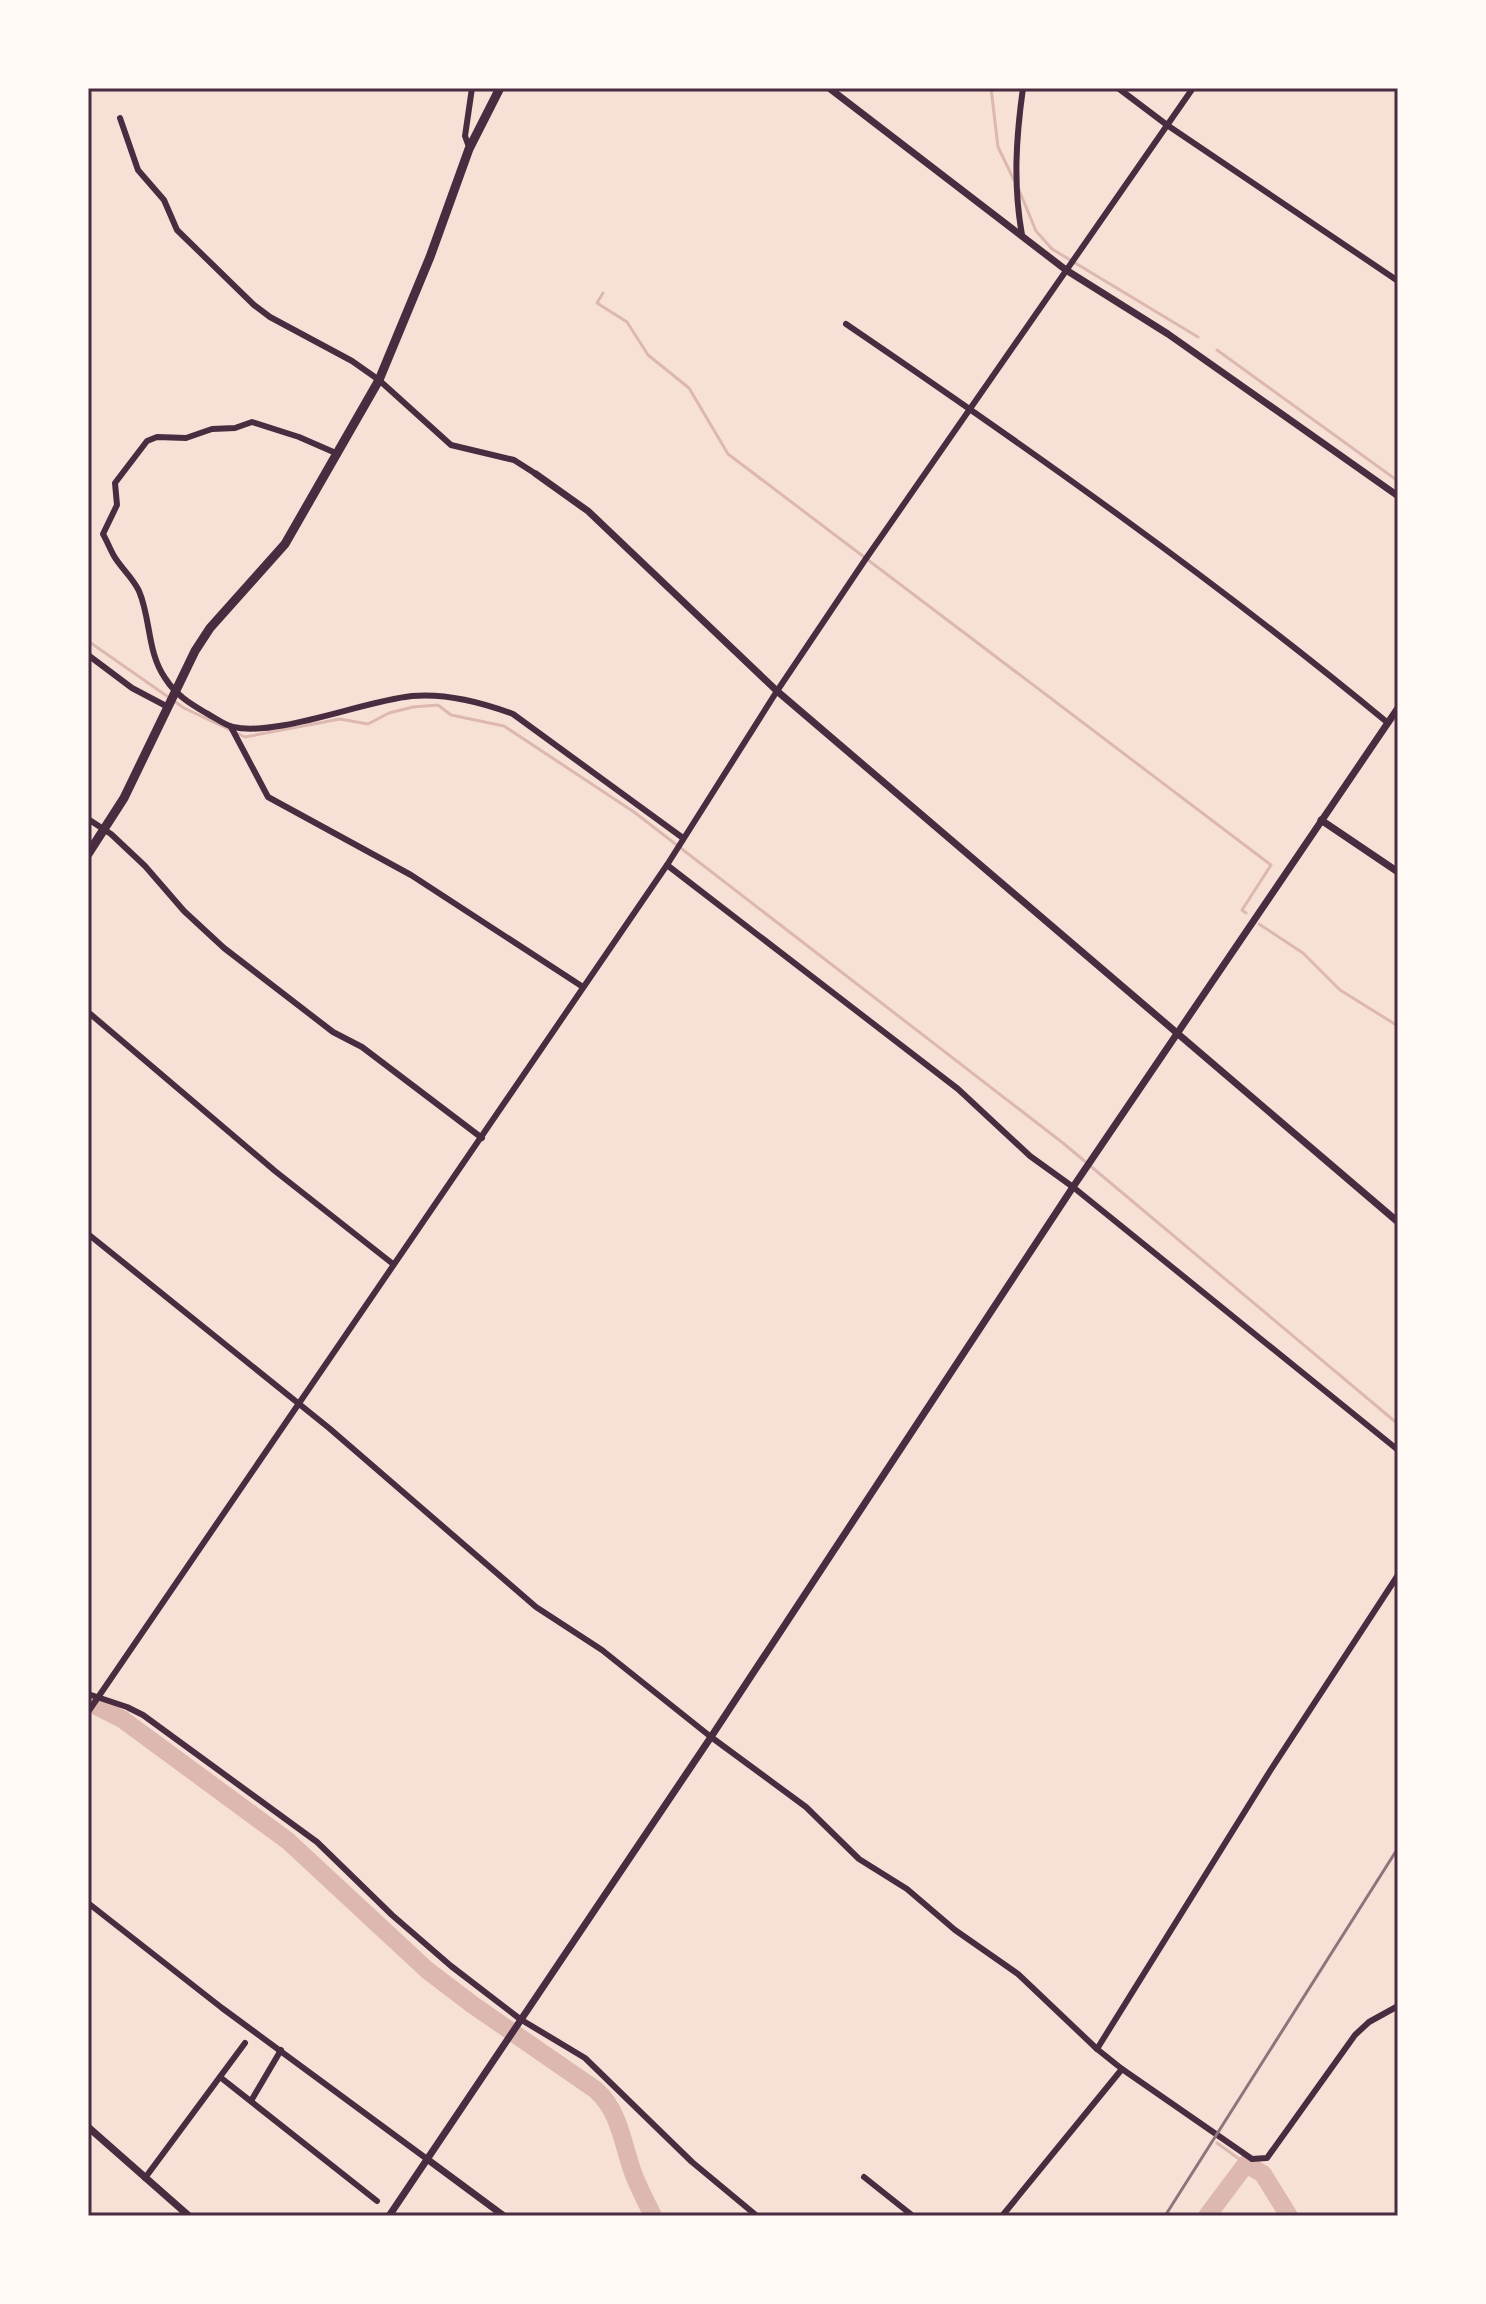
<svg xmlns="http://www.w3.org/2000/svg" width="1486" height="2304" font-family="Ubuntu,sans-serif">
<rect width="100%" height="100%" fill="#f7e1d7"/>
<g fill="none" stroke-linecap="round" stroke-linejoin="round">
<g stroke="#dcb8b0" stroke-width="3">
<path d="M991 88 998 147 1014 180"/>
<path d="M1019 190 1036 231 1052 249 1198 337"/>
<path d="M603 293 597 303 627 322 648 355 689 388 728 454 1271 865 1242 910 1246 913"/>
<path d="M1217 350 1398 481"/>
<path d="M88 641 184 708 245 737 340 719 368 724 389 713 413 707 438 705 451 715 504 726 634 812 1063 1143 1398 1424"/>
<path d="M1259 924 1303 953 1340 990 1398 1026"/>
<path d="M1217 2143 1246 2164"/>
</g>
<g stroke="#dcb8b0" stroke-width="18">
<path d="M88 1702 122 1719 288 1841 427 1970 473 2005 596 2090C619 2111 622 2140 632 2170 637 2185 646 2201 653 2216"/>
<path d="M1207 2216 1246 2164 1263 2174 1289 2216"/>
</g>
<g stroke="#4a2c40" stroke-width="6">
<path d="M1118 88 1167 125 1398 281"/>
<path d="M120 118 138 170 164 200 177 230 254 305 270 317 352 361 379 380 451 445 514 460 536 474"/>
<path d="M469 147 465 136 472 88"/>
<path d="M1022 235C1013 185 1016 138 1023 88"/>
<path d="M846 324C1031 450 1215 580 1388 723"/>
<path d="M338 454 299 437 252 422 235 428 212 429 186 438 157 437 147 441 115 483 117 505 103 534C107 541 110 549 114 556 121 568 133 578 139 591 151 619 147 652 165 678 176 695 189 703 206 713 214 717 224 725 233 727 277 737 363 701 412 696 447 693 481 702 513 714L683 838"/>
<path d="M88 655 132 688 168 707"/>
<path d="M231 727 268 797 411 875 583 987"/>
<path d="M88 819 111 834 145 866 184 911 224 948 333 1032 362 1047 482 1138"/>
<path d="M667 865 958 1089 1030 1156 1073 1187 1398 1450"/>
<path d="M88 1012 275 1171 393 1264"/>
<path d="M88 1234 329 1428 536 1607 602 1650 711 1737 806 1807 859 1859 907 1889 955 1930 1018 1974 1097 2049 1122 2069 1252 2159 1267 2158 1355 2035 1369 2022 1398 2006"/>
<path d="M88 1694 127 1707 143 1715 317 1842 392 1915 451 1966 520 2019 585 2058 692 2162 757 2216"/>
<path d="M88 1712 667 865 777 691 865 560 1193 88"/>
<path d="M88 1903 222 2008 427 2159"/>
<path d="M1097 2049 1270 1771 1398 1575"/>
<path d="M220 2077 377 2201"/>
<path d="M251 2101 281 2050"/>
<path d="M864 2177 913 2216"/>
<path d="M145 2178 245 2043"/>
<path d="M1002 2216 1122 2069"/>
</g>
<g stroke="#4a2c40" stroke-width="7">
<path d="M829 88 1066 270 1168 334 1398 496"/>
<path d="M536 474 588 511 777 691 1398 1222"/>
<path d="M1321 820 1398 872"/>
<path d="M88 2127 189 2216"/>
<path d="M427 2159 504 2216"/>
<path d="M389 2216 711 1737 1073 1187 1398 708"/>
</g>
<path stroke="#4a2c40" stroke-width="9" d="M88 854 124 798 195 651 210 628 285 544 379 380 430 257 469 149 500 88"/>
<path stroke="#8f747c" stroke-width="3" d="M1165 2216 1398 1848"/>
</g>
<rect width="1486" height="2304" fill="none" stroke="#fffaf5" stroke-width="180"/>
<rect x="90" y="90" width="1306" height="2124" fill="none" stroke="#4a2c40" stroke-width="3"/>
</svg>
